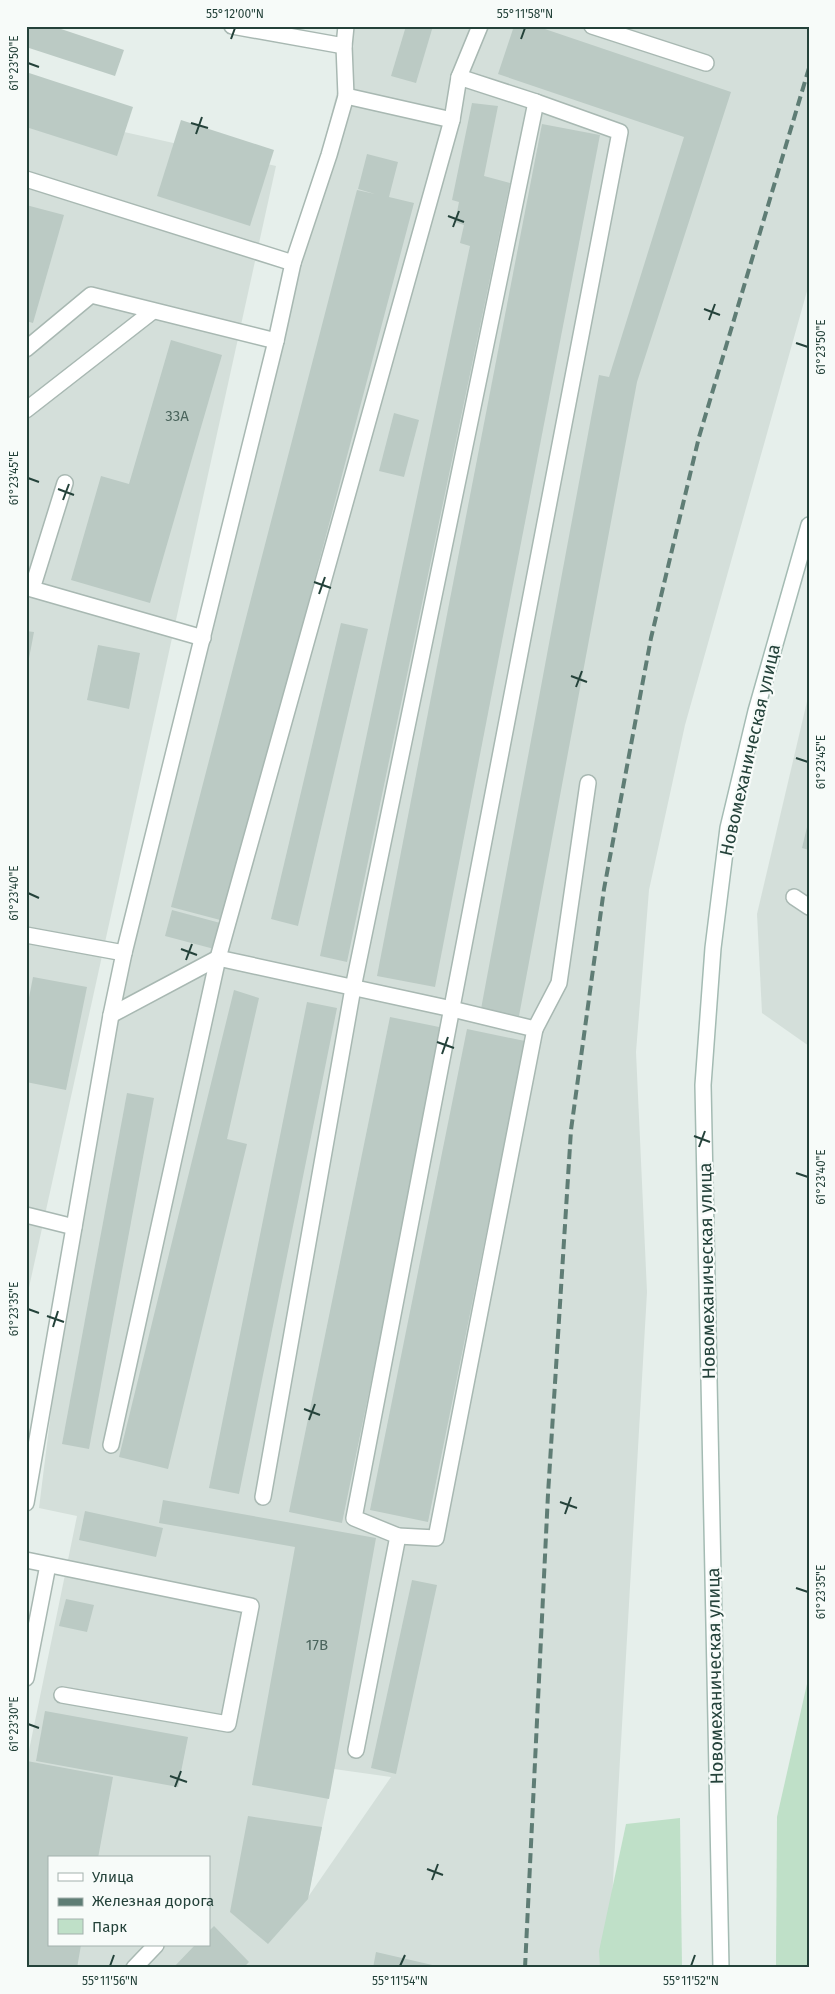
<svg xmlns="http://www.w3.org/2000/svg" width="835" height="1994" font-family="'Fira Sans',sans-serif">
<rect width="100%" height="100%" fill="#e6efeb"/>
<g fill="#d4dfda" fill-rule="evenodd">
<path d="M354 26H809V284L685 725 649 890 636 1052 647 1292 608 1968H26V1765L77 1516 39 1508 74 1227 142 900 293 263ZM334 1769 391 1777 308 1897 322 1827ZM49 1858H209V1945H49Z"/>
<path d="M26 110 276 166 26 1301Z"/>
<path d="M809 693V1046L762 1013 757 914Z"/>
</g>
<g fill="#bfe0c8">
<path d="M809 1675V1968H776L777 1817Z"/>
<path d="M680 1818 682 1968H600L599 1951 626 1824Z"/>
</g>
<g fill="#bbcac4">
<path d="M26 26H52L124 50 115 76 26 47Z"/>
<path d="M406 26H433L416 83 391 76Z"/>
<path d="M514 26H536L731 92 637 382 519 1016 481 1009 599 375 609 377 684 137 498 74Z"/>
<path d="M26 72 133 107 117 156 26 127Z"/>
<path d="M472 103 498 106 484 176 510 183 347 962 320 956 470 246 460 243 464 225 455 222 459 202 452 200Z"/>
<path d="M181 120 274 150 250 226 157 196Z"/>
<path d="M542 124 600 135 435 987 377 976Z"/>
<path d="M367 154 398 162 389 197 414 203 224 921 171 907 357 190 375 194 358 189Z"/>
<path d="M26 205 64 215 33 323 26 321Z"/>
<path d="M171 340 222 355 150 603 71 580 101 476 129 484Z"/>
<path d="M394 413 419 420 404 477 379 471Z"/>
<path d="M341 623 368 629 298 926 271 919Z"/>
<path d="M26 631 34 632 27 669H26Z"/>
<path d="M98 645 140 653 129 709 87 700Z"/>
<path d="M808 823H809V850L802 848Z"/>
<path d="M172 910 224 924 218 950 165 936Z"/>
<path d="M33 977 87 987 66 1090 26 1082V1013Z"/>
<path d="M234 990 259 998 227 1139 247 1144 168 1469 119 1457Z"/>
<path d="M307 1002 337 1008 239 1494 209 1488Z"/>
<path d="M390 1017 444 1028 342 1523 289 1512Z"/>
<path d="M467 1029 525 1041 428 1522 370 1510Z"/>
<path d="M127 1093 154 1098 89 1449 62 1444Z"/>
<path d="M163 1500 376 1538 329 1799 252 1785 295 1547 159 1523Z"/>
<path d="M85 1511 163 1528 156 1557 79 1540Z"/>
<path d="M412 1580 437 1585 396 1774 371 1768Z"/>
<path d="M66 1599 94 1605 87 1632 59 1626Z"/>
<path d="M45 1711 188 1737 178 1787 36 1761Z"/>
<path d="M27 1761 113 1777 98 1858H49V1945H81L77 1968H26Z"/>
<path d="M248 1816 322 1827 308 1899 268 1944 230 1912Z"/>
<path d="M214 1926 249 1962 243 1968H173L195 1945H209V1931Z"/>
<path d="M376 1952 441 1967 440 1968H373Z"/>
</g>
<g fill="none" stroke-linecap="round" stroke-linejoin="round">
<g stroke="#a8b8b2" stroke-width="18">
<g id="lane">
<path d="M232 26 344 46"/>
<path d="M592 26 706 63"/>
<path d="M346 96 452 120"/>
<path d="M26 179 293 263"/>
<path d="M26 349 91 295 276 341"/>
<path d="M26 410 153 311"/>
<path d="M65 483 32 589 203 638"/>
<path d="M794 897 809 907"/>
<path d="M26 935 124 953 276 341 293 263 329 155 346 96 344 46 346 26"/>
<path d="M111 1015 218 958 452 1009 535 1029 436 1538 398 1536"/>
<path d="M535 1029 559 983 588 783"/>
<path d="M26 1215 74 1227"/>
<path d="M111 1445 218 958 452 120 459 77 480 26"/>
<path d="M263 1497 353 988 536 102"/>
<path d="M26 1560 251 1606 228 1724 62 1695"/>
<path d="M26 1678 48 1565"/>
<path d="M356 1750 398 1536 354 1518 620 132 536 102 459 77"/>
<path d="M134 1968 156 1945"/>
</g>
</g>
<g stroke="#a8b8b2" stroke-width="18">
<path id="street" d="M26 1503 111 1015 124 953"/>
</g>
<g stroke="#a4bbb3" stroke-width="18">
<path id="secondary" d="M721 1968 703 1085 713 948 728 828 756 711 809 525"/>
</g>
<use href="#lane" stroke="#fff" stroke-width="15"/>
<use href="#street" stroke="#fff" stroke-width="15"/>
<use href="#secondary" stroke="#fff" stroke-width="15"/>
<path stroke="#5f7d75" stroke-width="4" stroke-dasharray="10 5" stroke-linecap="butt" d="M525 1968 548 1494 571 1130 604 889 651 638 699 437 809 68"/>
</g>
<path fill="none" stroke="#24423a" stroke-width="2" d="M231 39 235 28M521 39 525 28M28 63 39 67M191 123 208 128M196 134 202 117M448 216 464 222M453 227 459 211M704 309 720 315M709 320 715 304M796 343 808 347M28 478 39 482M58 489 74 495M63 500 69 484M314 582 331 588M319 594 325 577M571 676 587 682M576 687 582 671M796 758 808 762M28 893 39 898M181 949 197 955M186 960 192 944M437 1042 454 1048M442 1054 448 1037M694 1136 710 1142M699 1147 705 1131M796 1173 808 1177M28 1309 39 1313M47 1316 64 1322M53 1327 58 1311M304 1409 320 1415M309 1420 315 1404M560 1502 577 1508M565 1514 571 1497M796 1588 808 1592M28 1724 39 1728M170 1776 187 1782M175 1787 181 1771M427 1869 443 1875M432 1880 438 1864M110 1966 114 1955M400 1966 405 1955M691 1966 695 1955"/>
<g text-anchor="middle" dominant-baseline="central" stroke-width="4.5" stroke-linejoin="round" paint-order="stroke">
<g font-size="15" fill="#4a645c">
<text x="177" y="416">33А</text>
<text x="317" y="1645">17В</text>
</g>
<g font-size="18" fill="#24423a" stroke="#f7fbf9">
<text transform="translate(750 750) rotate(-77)">Новомеханическая улица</text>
<text transform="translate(707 1271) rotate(-91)">Новомеханическая улица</text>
<text transform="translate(715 1676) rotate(-91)">Новомеханическая улица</text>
</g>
</g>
<rect width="835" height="1994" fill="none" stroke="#f7fbf9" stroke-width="55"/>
<rect x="48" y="1856" width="162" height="90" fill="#f7fbf9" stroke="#a3b1ad"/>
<rect x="58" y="1873" width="25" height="8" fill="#ffffff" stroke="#a3b1ad"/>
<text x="92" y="1882" font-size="15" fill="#24423a">Улица</text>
<rect x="58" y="1898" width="25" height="8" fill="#5f7d75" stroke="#a3b1ad"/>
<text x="92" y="1906" font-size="15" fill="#24423a">Железная дорога</text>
<rect x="58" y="1919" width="25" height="15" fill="#bfe0c8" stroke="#a3b1ad"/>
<text x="92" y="1932" font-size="15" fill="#24423a">Парк</text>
<rect x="28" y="28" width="780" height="1938" fill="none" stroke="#24423a" stroke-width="2"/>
<g font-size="12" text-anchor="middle" fill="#24423a">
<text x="235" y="18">55°12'00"N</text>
<text x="525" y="18">55°11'58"N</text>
<text transform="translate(14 63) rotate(-90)" y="4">61°23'50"E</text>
<text transform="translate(821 347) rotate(-90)" y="4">61°23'50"E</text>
<text transform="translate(14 478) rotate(-90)" y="4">61°23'45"E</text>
<text transform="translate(821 762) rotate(-90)" y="4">61°23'45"E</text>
<text transform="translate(14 893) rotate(-90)" y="4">61°23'40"E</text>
<text transform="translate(821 1177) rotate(-90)" y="4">61°23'40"E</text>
<text transform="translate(14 1309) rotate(-90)" y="4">61°23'35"E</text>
<text transform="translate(821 1592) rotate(-90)" y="4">61°23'35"E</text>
<text transform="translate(14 1724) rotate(-90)" y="4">61°23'30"E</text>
<text x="110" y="1985">55°11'56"N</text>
<text x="400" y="1985">55°11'54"N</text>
<text x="691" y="1985">55°11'52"N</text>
</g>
</svg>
